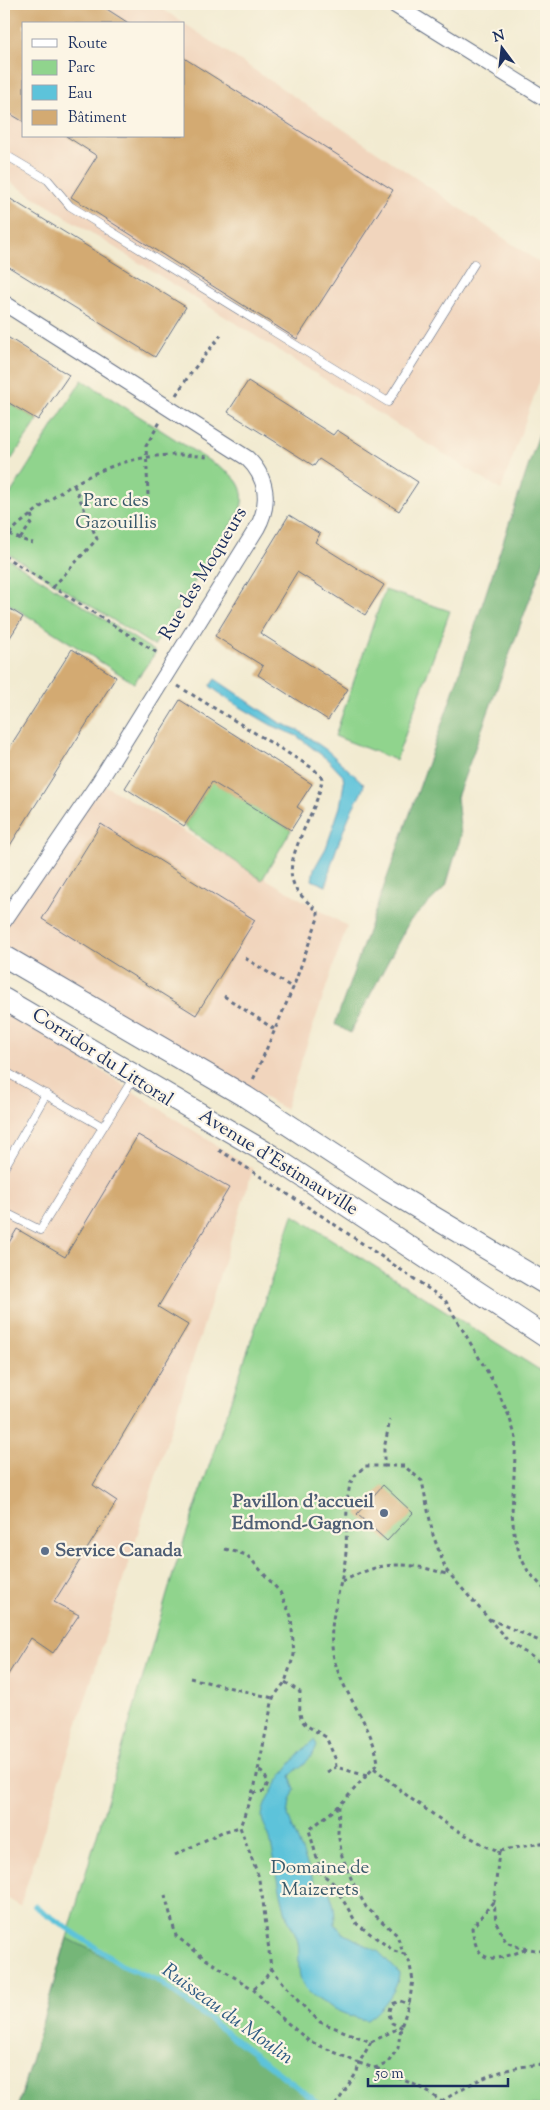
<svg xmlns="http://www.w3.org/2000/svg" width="550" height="2110" font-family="'Sorts Mill Goudy',serif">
<rect width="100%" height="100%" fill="#fcf5e5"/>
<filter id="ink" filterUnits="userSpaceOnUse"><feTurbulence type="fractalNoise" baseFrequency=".02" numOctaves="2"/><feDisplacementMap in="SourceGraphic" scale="10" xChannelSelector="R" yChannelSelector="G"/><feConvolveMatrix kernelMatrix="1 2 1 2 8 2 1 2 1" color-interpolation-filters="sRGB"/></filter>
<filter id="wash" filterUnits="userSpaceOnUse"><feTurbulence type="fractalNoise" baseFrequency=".0096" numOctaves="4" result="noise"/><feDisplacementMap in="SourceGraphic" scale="20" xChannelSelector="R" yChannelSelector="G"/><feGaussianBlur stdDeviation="1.12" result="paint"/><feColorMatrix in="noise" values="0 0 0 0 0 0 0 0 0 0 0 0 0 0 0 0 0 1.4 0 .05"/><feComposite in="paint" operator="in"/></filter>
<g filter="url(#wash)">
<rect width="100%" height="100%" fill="#f2ebd1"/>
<g fill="#f1d5bd" fill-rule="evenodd">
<path d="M4 4H155L376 151 546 267V362L501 490 4 178ZM24 24H184V136H24Z"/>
<path d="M99 782 347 926 285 1109 4 955V921Z"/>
<path d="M4 1008 253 1169 20 1906 4 1896Z"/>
</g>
<g fill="#90d48d" stroke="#568276">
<path d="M82 380 230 474C242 484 246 498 239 512L154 646 4 551V504Z"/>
<path d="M4 400 38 420 11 460 4 456Z"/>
<path d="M4 556 156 652 134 683 4 601Z"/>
<path d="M385 590 450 611 396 760 335 736Z"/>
<path d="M192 769 291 830 262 880 184 826 203 797 182 784Z"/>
<path d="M293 1215 546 1374V2106H18L173 1574Z"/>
</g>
<g fill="#74b678" stroke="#48726b">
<path d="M546 413V555L457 797 461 836 446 886 409 922 350 1033 335 1024 450 701Z"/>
<path d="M67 1938 121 1965 159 1981 320 2106H18Z"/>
</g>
<g fill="#5dc3da" stroke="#3c799c">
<path d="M215 679 280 723 298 730 328 751 364 784C362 795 355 802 351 812 341 836 331 860 326 886L312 880 314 869 326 848 340 807 344 783 343 776 328 760 297 736 271 725 230 701 210 686Z"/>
<path d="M314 1740 317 1745C313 1760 299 1766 290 1776L295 1789 290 1801 288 1816 315 1884 328 1889C334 1902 335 1911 335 1924L343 1933 379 1952 399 1973C399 1989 380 2012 367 2020 350 2018 317 2002 306 1989 294 1974 302 1954 297 1938 294 1929 288 1922 286 1914 279 1889 276 1864 270 1839 269 1832 263 1825 262 1818 261 1799 299 1750 314 1740Z"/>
</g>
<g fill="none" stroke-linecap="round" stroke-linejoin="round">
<path stroke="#5dc3da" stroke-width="5.5" d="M35 1906 121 1965 159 1981 322 2106"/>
</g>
<g id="blocks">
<g fill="#d3aa72">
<path d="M4 4H99L130 24H24V122L4 110Z"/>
<path d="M184 58 393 190 297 339 71 197 97 156 66 136H184Z"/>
<path d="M4 195 186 307 155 357 4 264Z"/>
<path d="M4 335 69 375 38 420 4 400Z"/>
<path d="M248 381 333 435 337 430 418 482 399 511 319 459 314 466 228 412Z"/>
<path d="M289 515 320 534 315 542 384 585 365 615 297 572 260 633 348 689 328 720 258 675 263 666 215 636Z"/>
<path d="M4 605 23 617 4 647Z"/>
<path d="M72 649 116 677 4 855V756Z"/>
<path d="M180 700 312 784 297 807 303 811 291 830 212 782 184 826 125 788Z"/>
<path d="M101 824 255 920 196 1015 42 919Z"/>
<path d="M138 1135 229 1188 158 1307 188 1325 93 1485 117 1501 54 1602 79 1615 53 1653 31 1638 4 1681V1251L17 1229 65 1257Z"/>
<path d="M383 1485 413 1513 387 1541 357 1514Z"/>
</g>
</g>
</g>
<g filter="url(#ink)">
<use href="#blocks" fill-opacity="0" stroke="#667186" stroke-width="1"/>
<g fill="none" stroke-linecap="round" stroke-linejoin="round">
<g stroke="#667186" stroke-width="9">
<g id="lane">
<path d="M4 154 48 180 70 206 388 402 474 264"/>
<path d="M4 1071 103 1127 134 1077"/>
<path d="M4 1168 46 1094"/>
<path d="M4 1212 40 1230 103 1127"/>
</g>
</g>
<g stroke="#667186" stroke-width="17">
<g id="street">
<path d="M393 4 546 99"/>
<path d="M4 303 247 458C267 477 271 503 257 528L99 782 4 921"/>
</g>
</g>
<g stroke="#667186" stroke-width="23">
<g id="secondary">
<path d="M4 956 246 1097 388 1190 546 1284"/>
<path d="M4 999 272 1156 546 1337"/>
</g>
</g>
<g stroke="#667186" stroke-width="3" stroke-dasharray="4 4" stroke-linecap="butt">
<path d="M176 395 190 374 221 335"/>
<path d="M148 495 146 446 160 422"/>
<path d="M31 515 33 521 20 539 33 543"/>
<path d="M9 534 20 539"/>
<path d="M4 540C13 528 26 519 38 509 88 469 142 448 207 457"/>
<path d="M4 556 159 654"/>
<path d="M53 587 97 539 74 485"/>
<path d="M178 686 314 769 322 778C320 809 283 855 293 882 297 895 310 903 318 912V918L293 988 253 1080"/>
<path d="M245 958 293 988"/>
<path d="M224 996 274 1029"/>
<path d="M219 1150 328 1220 445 1300 494 1383 509 1416 516 1438 512 1512 514 1533 520 1556 528 1571 546 1591"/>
<path d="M384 1466H404L422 1481 433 1535 446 1570 509 1642 546 1666"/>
<path d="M225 1549 247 1555 280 1592 291 1616 294 1655 285 1682 273 1698 255 1785 240 1827 258 1875 263 1901 271 1968 265 1979 253 1989"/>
<path d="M342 1582C382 1560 406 1561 449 1575"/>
<path d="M490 1619 546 1644"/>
<path d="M190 1678 273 1698"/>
<path d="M285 1682 300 1692C299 1725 299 1721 326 1737L335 1758 336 1767 367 1776"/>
<path d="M374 1768 410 1798 451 1827 488 1847 499 1851 546 1842"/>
<path d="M327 1772 336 1767"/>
<path d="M253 1793 265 1791 268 1782 264 1774 258 1770"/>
<path d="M339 1806 309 1830 321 1873 333 1883 357 1924 394 1951 404 1954"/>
<path d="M499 1851 494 1902 496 1922 506 1942 518 1947 546 1952"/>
<path d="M175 1855 222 1832 240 1827"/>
<path d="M165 1895 176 1936 204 1958 253 1989 277 2014 309 2041 359 2063 357 2072 335 2106"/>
<path d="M493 1902 472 1928C477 1969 497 1960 527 1949"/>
<path d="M271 1968 299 2002 320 2022 371 2042 401 2027 392 2023 389 2014 392 2004 400 2001 409 2004"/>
<path d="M371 2042 359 2063 374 2068 387 2064 398 2048 401 2027 409 2004 413 1980 409 1961 402 1950 397 1935 366 1907 353 1883 342 1856 338 1833 339 1806 378 1763C373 1725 345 1698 335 1662 324 1625 343 1589 346 1552 347 1537 345 1492 352 1480 354 1475 361 1470 365 1466H384V1449L390 1420"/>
<path d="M376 2068 422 2088 448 2106"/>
<path d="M442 2102C472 2079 508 2066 546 2064"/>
</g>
<use href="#lane" stroke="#fff" stroke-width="8"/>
<use href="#street" stroke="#fff" stroke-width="15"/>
<use href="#secondary" stroke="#fff" stroke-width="21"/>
</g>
</g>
<g fill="#5c6f8a" stroke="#fcf5e5" stroke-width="2">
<circle cx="384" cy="1513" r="5"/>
<circle cx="45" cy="1551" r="5"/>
</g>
<g text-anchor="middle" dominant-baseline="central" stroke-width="4.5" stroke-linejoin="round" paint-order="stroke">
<g font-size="19" fill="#38586a" stroke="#fcf5e5">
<text x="116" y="501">Parc des<tspan x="116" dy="22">Gazouillis</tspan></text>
<text x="320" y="1868">Domaine de<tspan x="320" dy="22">Maizerets</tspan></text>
</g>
<g font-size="19" fill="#1b2f5e" stroke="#fcf5e5">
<text transform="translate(204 574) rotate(-59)">Rue des Moqueurs</text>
<text transform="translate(102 1058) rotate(33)">Corridor du Littoral</text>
<text transform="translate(278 1163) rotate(32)">Avenue d'Estimauville</text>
</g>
<g font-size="19" font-weight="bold" fill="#4e5e75" stroke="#fcf5e5" text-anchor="end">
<text x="374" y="1502">Pavillon d'accueil<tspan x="374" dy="22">Edmond-Gagnon</tspan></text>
<text x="55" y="1551" text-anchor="start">Service Canada</text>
</g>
<g font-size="20" font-style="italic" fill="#2f5b83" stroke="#fcf5e5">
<text transform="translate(227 2015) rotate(36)">Ruisseau du Moulin</text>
</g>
</g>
<rect width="550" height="2110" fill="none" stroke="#fcf5e5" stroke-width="20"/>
<rect x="22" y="22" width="162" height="115" fill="#fcf5e5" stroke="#a2a6af"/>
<rect x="32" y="39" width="25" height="8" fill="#ffffff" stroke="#a2a6af"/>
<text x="68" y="48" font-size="15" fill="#1b2f5e">Route</text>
<rect x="32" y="60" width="25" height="15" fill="#90d48d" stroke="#a2a6af"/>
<text x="68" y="72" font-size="15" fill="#1b2f5e">Parc</text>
<rect x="32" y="85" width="25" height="15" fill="#5dc3da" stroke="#a2a6af"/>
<text x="68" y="98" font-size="15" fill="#1b2f5e">Eau</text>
<rect x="32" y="110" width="25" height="15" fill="#d3aa72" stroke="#a2a6af"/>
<text x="68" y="122" font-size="15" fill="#1b2f5e">Bâtiment</text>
<g transform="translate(502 48) rotate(345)" stroke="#fcf5e5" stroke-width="4" paint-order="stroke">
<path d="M0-4L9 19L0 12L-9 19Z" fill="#1b2f5e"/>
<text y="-8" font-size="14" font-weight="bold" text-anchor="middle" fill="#1b2f5e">N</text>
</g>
<path d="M368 2078v8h140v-8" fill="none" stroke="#1b2f5e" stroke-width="2.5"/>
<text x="375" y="2078" font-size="15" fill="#1b2f5e" stroke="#fcf5e5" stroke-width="4" paint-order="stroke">50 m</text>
</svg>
